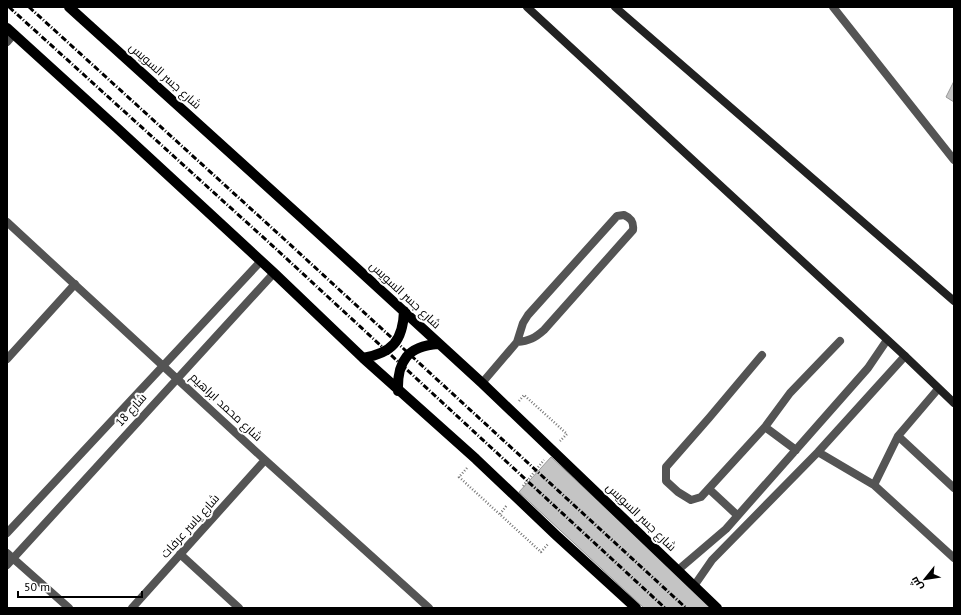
<svg xmlns="http://www.w3.org/2000/svg" width="961" height="615" viewBox="0 0 961 615" font-family="'PT Sans',Cairo,sans-serif">
<style>
.building{fill:#c4c4c4;stroke:#989898}
.lines{fill:none;stroke-linecap:round;stroke-linejoin:round}
.path{stroke:#767676;stroke-width:2.5;stroke-dasharray:1 2;stroke-linecap:butt}
.lane{stroke:#545454;stroke-width:8}
.street{stroke:#545454;stroke-width:8}
.secondary{stroke:#212121;stroke-width:8}
.primary{stroke:#000;stroke-width:10}
.rail{stroke:#000;stroke-width:3;stroke-dasharray:6 2 1 2;stroke-linecap:butt}
.labels{text-anchor:middle;stroke-width:4;stroke-linejoin:round;paint-order:stroke}
.street-label{font-size:12px;fill:#000;stroke:#fff}
</style>
<rect width="100%" height="100%" fill="#fff"/>
<path class="building" d="M 954,81 L 954,102 L 946,97 Z
M 551,457 L 713,608 L 644,608 L 519,492 Z"/>
<g class="lines">
<path class="path" d="M 519,401 L 524,395 L 567,434 L 560,441
M 467,468 L 459,477 L 541,552 L 548,544
M 523,486 L 544,460
M 500,514 L 507,505"/>
<path class="lane" d="M 624,215 C 631,218 634,222 633,230 L 544,330 C 535,338 529,341 517,342 L 523,323 L 528,315 L 617,216 Z
M 762,355 L 709,418 L 666,467 L 666,481 L 678,492 L 691,500 L 701,497 L 765,427 L 796,450
M 482,383 L 517,342
M 765,427 L 790,393 L 840,341
M 898,436 L 954,488
M 818,452 L 874,485 L 954,558
M 874,485 L 898,436 L 938,389
M 709,489 L 737,515
M 678,570 L 726,529 L 868,368 L 887,340
M 694,586 L 712,560 L 818,452 L 905,356"/>
<path class="street" d="M 833,7 L 954,160
M 7,42 L 14,34
M 7,222 L 265,460 L 429,608
M 7,359 L 75,284
M 7,533 L 261,261
M 7,553 L 69,608
M 180,554 L 239,608
M 7,565 L 274,273
M 132,608 L 265,460"/>
<path class="secondary" d="M 527,7 L 905,356 L 954,403
M 615,7 L 954,301"/>
<path class="primary" d="M 69,7 L 302,218 L 482,383 L 717,608
M 7,28 L 117,128 L 274,273 L 363,358 L 476,459 L 556,535 L 636,608
M 363,358 C 392,353 403,341 404,311
M 398,391 C 397,361 408,346 438,344"/>
<path class="rail" d="M 9,7 L 275,248 L 665,608
M 29,7 L 283,238 L 686,608"/>
</g>
<g class="labels">
<g class="street-label">
<text transform="translate(165 76) rotate(42)" y="4">شارع جسر السويس</text>
<text transform="translate(405 295) rotate(43)" y="4">شارع جسر السويس</text>
<text transform="translate(226 407) rotate(43)" y="4">شارع محمد ابراهيم</text>
<text transform="translate(131 410) rotate(-48)" y="4">شارع 18</text>
<text transform="translate(641 517) rotate(44)" y="4">شارع جسر السويس</text>
<text transform="translate(190 526) rotate(-48)" y="4">شارع ياسر عرفات</text>
</g>
</g>
<rect width="961" height="615" fill="none" stroke="#000000" stroke-width="16"/>
<g transform="translate(925 579) rotate(240)" stroke="#ffffff" stroke-width="3" paint-order="stroke">
<path d="M0-3L7 15L0 10L-7 15Z" fill="#000000"/>
<text y="-6" font-size="11" font-weight="bold" text-anchor="middle" fill="#000000">ش</text>
</g>
<path d="M18 591v6h124v-6" fill="none" stroke="#000000" stroke-width="2"/>
<text x="24" y="591" font-size="12" fill="#000000" stroke="#ffffff" stroke-width="3" paint-order="stroke">50 m</text>
</svg>
